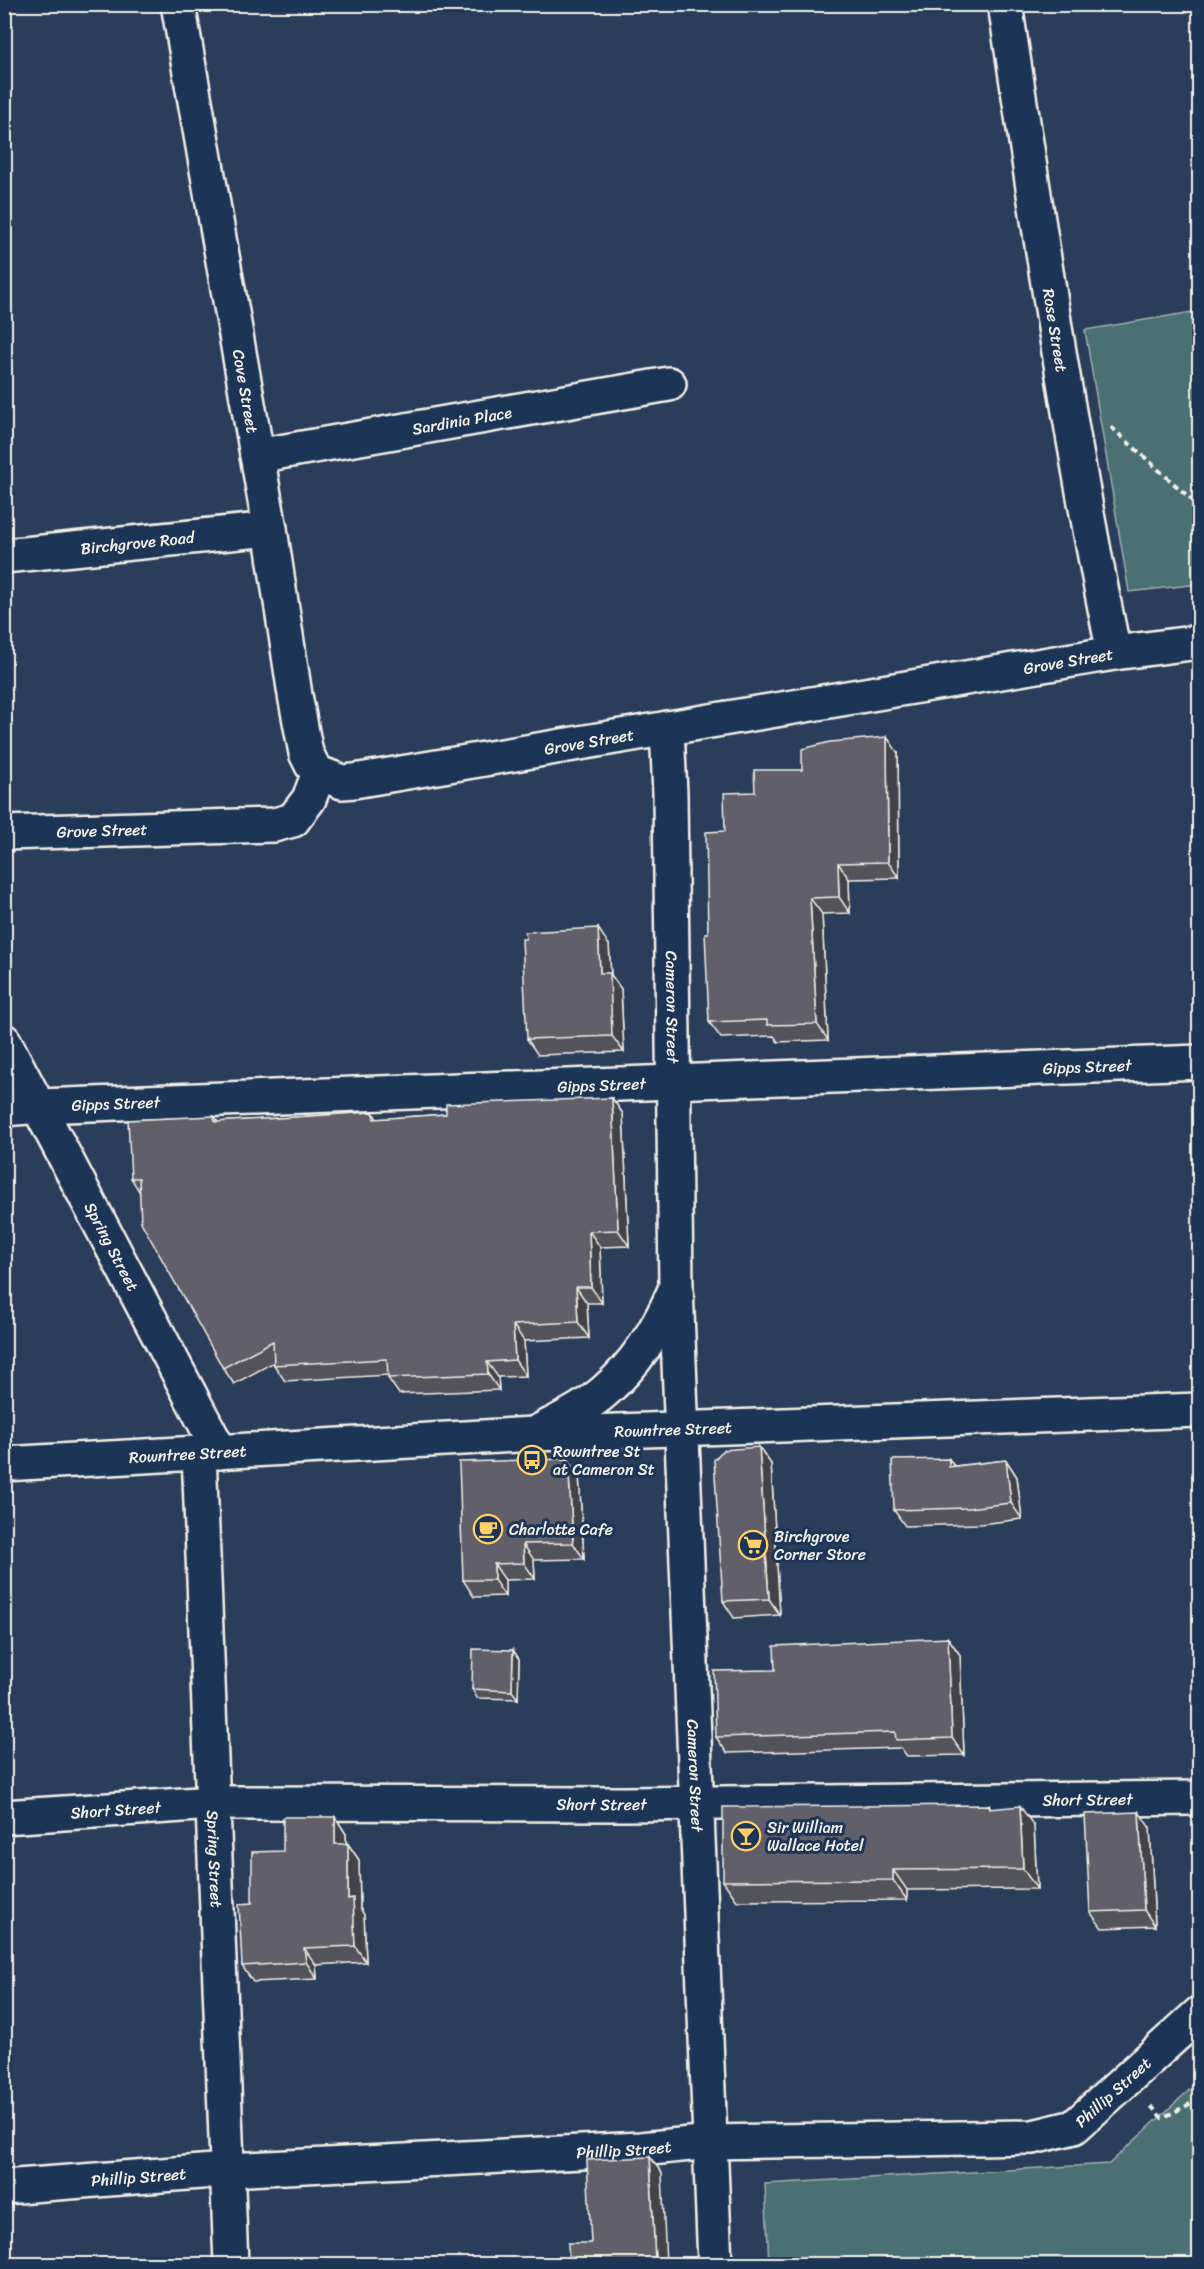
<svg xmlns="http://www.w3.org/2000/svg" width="1204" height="2269" viewBox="0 0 1204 2269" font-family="Sriracha,sans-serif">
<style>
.green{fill:#4b7073;stroke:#a0b0ae;stroke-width:1.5}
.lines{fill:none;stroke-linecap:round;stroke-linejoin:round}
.street-casing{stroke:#f4f1e8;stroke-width:38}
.secondary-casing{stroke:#f4f1e8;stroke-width:38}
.path{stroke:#f4f1e8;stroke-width:4;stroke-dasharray:6 4.5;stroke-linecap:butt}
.street{stroke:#1d3557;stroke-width:33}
.secondary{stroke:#1d3557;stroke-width:33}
.wall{fill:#53525b;stroke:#f4f1e8;stroke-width:1.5}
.shaded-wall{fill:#43424a;stroke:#f4f1e8;stroke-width:1.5}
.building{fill:#605f6a;stroke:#f4f1e8;stroke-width:1.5}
.labels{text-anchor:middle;stroke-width:6;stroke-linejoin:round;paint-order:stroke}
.street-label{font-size:16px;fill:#f4f1e8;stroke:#1d3557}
.poi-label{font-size:16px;fill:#f4f1e8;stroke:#1d3557;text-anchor:start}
</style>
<rect width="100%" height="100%" fill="#2a3d5b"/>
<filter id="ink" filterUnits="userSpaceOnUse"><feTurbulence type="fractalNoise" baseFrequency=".0167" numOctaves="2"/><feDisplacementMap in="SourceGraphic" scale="12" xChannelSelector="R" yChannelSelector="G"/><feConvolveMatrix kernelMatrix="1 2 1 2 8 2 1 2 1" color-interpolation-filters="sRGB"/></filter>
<g filter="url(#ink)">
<path class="green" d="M 1199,311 L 1199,584 L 1129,592 L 1085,330 Z
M 1199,2081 L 1199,2264 L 769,2264 L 765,2184 L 1109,2164 Z"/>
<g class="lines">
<g class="street-casing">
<g id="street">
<path id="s1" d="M 178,4 L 270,529 L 295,695 L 306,753 L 312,765 L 319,773 L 342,782 L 354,781 L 1114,653 L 1200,642"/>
<path id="s2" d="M 1005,4 C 1038,221 1070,439 1114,653"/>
<path id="s3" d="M 257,456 L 669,384"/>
<path id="s4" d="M 4,556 L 270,529"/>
<path id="s5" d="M 667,728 L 670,794 L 676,1287 L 715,2264"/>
<path id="s6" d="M 4,833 L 274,825 L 293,820 L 309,799 L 319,773"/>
<path id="s7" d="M 4,1041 L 220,1452"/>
<path id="s8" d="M 4,1109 L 39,1106 L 1200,1062"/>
<path d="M 534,1434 C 558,1421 585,1409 606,1390 C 637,1363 658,1329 674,1292"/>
<path id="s9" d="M 199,1453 L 231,2264"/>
<path id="s10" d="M 4,1817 L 213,1803 L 624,1804 L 1200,1798"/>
<path id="s11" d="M 4,2187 L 227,2170 L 641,2149 L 710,2142 L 1033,2137 L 1074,2127 L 1200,2013"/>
</g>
</g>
<g class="secondary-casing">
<g id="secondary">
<path id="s12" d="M 4,1464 L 534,1434 L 1200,1410"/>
</g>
</g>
<path class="path" d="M 1111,427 L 1200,507
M 1151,2106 L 1162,2118 L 1200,2099"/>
<use href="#street" class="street"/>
<use href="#secondary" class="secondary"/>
</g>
<path class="wall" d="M 898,753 L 899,878 L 849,879 L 850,913 L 822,914 L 828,1040 L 778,1042 L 774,1036 L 721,1038 L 709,1022 L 708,933 L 725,831 L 802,770 Z
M 609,945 L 611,975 L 621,989 L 624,1052 L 538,1055 L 527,1039 Z
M 612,1098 L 623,1114 L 629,1246 L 600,1247 L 602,1303 L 587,1303 L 589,1338 L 524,1341 L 526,1376 L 498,1377 L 499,1390 L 399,1394 L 388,1378 L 388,1375 L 285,1381 L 274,1365 L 274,1362 L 234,1384 L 223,1368 L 139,1191 L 131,1178 L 214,1116 L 218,1122 L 373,1112 L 377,1119 L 446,1114 Z
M 759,1447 L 771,1464 L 780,1615 L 734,1618 L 723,1601 Z
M 949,1459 L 954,1466 L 1006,1460 L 1017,1477 L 1022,1519 L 980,1524 L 905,1526 L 894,1510 Z
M 579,1475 L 584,1559 L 534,1560 L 535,1579 L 505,1580 L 505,1596 L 474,1597 L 463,1580 Z
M 948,1638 L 960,1655 L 964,1755 L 907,1756 L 901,1748 L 727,1753 L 716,1737 L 775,1670 Z
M 513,1650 L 519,1659 L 518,1699 L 477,1698 L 472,1689 Z
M 989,1805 L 991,1809 L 1034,1826 L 1037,1889 L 907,1890 L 907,1900 L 737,1901 L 723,1881 Z
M 335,1817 L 346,1834 L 346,1844 L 348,1844 L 359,1860 L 360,1908 L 364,1915 L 366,1962 L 316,1965 L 317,1979 L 253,1982 L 242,1966 L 252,1903 Z
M 1150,1828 L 1155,1926 L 1102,1928 L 1090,1912 Z"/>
<path class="shaded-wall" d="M 887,737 L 898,753 L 899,878 L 888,862 Z
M 838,863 L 849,879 L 850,913 L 839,897 Z
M 810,898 L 822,914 L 828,1040 L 817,1024 Z
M 598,928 L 609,945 L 611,975 L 621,989 L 624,1052 L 612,1036 L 600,973 Z
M 612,1098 L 623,1114 L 629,1246 L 618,1230 Z
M 589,1231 L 600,1247 L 602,1303 L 591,1287 Z
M 576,1287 L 587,1303 L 589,1338 L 578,1322 Z
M 513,1325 L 524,1341 L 526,1376 L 515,1360 Z
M 487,1362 L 498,1377 L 499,1390 L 488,1374 Z
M 759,1447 L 771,1464 L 780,1615 L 769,1599 Z
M 568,1459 L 579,1475 L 584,1559 L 573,1543 Z
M 949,1459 L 960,1475 L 949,1467 Z
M 1006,1460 L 1017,1477 L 1022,1519 L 1011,1503 Z
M 523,1544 L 534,1560 L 535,1579 L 524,1563 Z
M 494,1564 L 505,1580 L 505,1596 L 494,1580 Z
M 948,1638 L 960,1655 L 964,1755 L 952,1738 Z
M 513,1650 L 519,1659 L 518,1699 L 512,1691 Z
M 1020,1806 L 1034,1826 L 1037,1889 L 1023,1869 Z
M 1139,1812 L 1150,1828 L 1155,1926 L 1144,1910 Z
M 335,1817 L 346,1834 L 346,1860 L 335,1844 Z
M 348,1844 L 359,1860 L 360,1908 L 364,1915 L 366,1962 L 355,1946 L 348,1899 Z
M 893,1870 L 907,1890 L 907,1900 L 893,1880 Z
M 304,1948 L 316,1965 L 317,1979 L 306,1962 Z
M 650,2157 L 662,2173 L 666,2265 L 658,2265 L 655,2261 Z"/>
<path class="building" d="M 887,737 L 888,862 L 838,863 L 839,897 L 810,898 L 817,1024 L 767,1025 L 767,1020 L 709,1022 L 705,933 L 708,933 L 706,832 L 725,831 L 724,793 L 755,792 L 754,770 L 802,770 L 802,749 L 830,742 Z
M 598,928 L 600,973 L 610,973 L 612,1036 L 527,1039 L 522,939 L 526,939 L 525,932 Z
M 612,1098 L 618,1230 L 589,1231 L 591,1287 L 576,1287 L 578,1322 L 513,1325 L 515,1360 L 487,1362 L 488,1374 L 388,1378 L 387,1359 L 274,1365 L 273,1341 L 223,1368 L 141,1222 L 139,1178 L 131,1178 L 128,1120 L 214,1116 L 215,1122 L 373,1112 L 374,1119 L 446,1114 L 446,1104 Z
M 759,1447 L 769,1599 L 723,1601 L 714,1460 L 723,1450 Z
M 568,1459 L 573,1543 L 523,1544 L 524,1563 L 494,1564 L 494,1580 L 463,1580 L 459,1462 Z
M 949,1459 L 949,1467 L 1006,1460 L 1011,1503 L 968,1508 L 894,1510 L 892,1460 Z
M 948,1638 L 952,1738 L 896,1740 L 895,1732 L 716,1737 L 714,1671 L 775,1670 L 774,1646 Z
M 473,1649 L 513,1650 L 512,1691 L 472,1689 Z
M 989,1805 L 989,1809 L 1020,1806 L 1023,1869 L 893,1870 L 893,1880 L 723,1881 L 723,1807 Z
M 1139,1812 L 1144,1910 L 1090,1912 L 1085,1814 Z
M 283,1817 L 335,1817 L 335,1844 L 348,1844 L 348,1899 L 353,1898 L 355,1946 L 304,1948 L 306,1962 L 242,1966 L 239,1904 L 252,1903 L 252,1852 L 283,1851 Z
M 650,2157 L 655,2261 L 659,2261 L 659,2265 L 569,2265 L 568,2243 L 591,2243 L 587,2160 Z"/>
</g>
<defs>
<g id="bus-ring" transform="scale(1.5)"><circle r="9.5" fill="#1d3557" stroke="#ffd166" stroke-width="1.5"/><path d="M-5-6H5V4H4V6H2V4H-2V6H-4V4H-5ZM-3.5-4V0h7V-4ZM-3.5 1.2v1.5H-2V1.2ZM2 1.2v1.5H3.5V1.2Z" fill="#ffd166"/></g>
<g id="cafe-ring" transform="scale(1.5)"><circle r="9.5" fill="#1d3557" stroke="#ffd166" stroke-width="1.5"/><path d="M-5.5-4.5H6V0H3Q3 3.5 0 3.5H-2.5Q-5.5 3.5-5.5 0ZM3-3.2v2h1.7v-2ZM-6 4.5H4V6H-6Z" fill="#ffd166"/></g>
<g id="supermarket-ring" transform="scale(1.5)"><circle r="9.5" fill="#1d3557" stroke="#ffd166" stroke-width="1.5"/><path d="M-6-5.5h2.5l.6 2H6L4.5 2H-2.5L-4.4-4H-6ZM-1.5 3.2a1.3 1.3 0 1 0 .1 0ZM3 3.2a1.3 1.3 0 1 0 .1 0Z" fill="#ffd166"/></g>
<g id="bar-ring" transform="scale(1.5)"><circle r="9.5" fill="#1d3557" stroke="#ffd166" stroke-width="1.5"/><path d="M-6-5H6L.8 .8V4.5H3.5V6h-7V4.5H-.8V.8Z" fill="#ffd166"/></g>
</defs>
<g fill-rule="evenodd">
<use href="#bus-ring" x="532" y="1460"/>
<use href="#cafe-ring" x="488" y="1529"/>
<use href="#supermarket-ring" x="753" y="1545"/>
<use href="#bar-ring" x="746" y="1836"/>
</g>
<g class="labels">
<g class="street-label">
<text dy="6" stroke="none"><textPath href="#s2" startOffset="330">Rose Street</textPath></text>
<text dy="6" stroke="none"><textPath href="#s1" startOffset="393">Cove Street</textPath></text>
<text dy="6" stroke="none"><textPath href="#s3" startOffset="208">Sardinia Place</textPath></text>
<text dy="6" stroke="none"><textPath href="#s4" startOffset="134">Birchgrove Road</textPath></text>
<text dy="6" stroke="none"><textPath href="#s1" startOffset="1545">Grove Street</textPath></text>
<text dy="6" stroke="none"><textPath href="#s1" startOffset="1059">Grove Street</textPath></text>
<text dy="6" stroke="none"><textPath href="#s6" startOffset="98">Grove Street</textPath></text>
<text dy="6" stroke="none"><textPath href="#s5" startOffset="279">Cameron Street</textPath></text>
<text dy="6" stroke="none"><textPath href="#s8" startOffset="1084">Gipps Street</textPath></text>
<text dy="6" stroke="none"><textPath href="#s8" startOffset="598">Gipps Street</textPath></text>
<text dy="6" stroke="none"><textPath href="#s8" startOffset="112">Gipps Street</textPath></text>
<text dy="6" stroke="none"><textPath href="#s7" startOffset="232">Spring Street</textPath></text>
<text dy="6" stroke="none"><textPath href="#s12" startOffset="670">Rowntree Street</textPath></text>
<text dy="6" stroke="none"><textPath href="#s12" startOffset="184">Rowntree Street</textPath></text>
<text dy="6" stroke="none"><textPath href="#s5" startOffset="1048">Cameron Street</textPath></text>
<text dy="6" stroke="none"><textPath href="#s10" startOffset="1084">Short Street</textPath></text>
<text dy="6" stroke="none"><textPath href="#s10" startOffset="598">Short Street</textPath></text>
<text dy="6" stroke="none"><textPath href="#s10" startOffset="112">Short Street</textPath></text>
<text dy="6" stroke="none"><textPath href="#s9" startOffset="406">Spring Street</textPath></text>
<text dy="6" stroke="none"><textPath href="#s11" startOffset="1125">Phillip Street</textPath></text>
<text dy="6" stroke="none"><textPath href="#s11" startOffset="621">Phillip Street</textPath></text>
<text dy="6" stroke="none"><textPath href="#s11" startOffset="135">Phillip Street</textPath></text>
</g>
<g class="poi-label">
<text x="553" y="1457">Rowntree St<tspan x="553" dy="18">at Cameron St</tspan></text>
<text x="509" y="1535">Charlotte Cafe</text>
<text x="774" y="1542">Birchgrove<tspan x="774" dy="18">Corner Store</tspan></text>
<text x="767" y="1833">Sir William<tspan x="767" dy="18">Wallace Hotel</tspan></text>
</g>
</g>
<rect width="1204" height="2269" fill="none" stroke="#1d3557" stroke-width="24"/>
<rect x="12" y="12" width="1180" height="2245" fill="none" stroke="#f4f1e8" stroke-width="2" filter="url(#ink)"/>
</svg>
